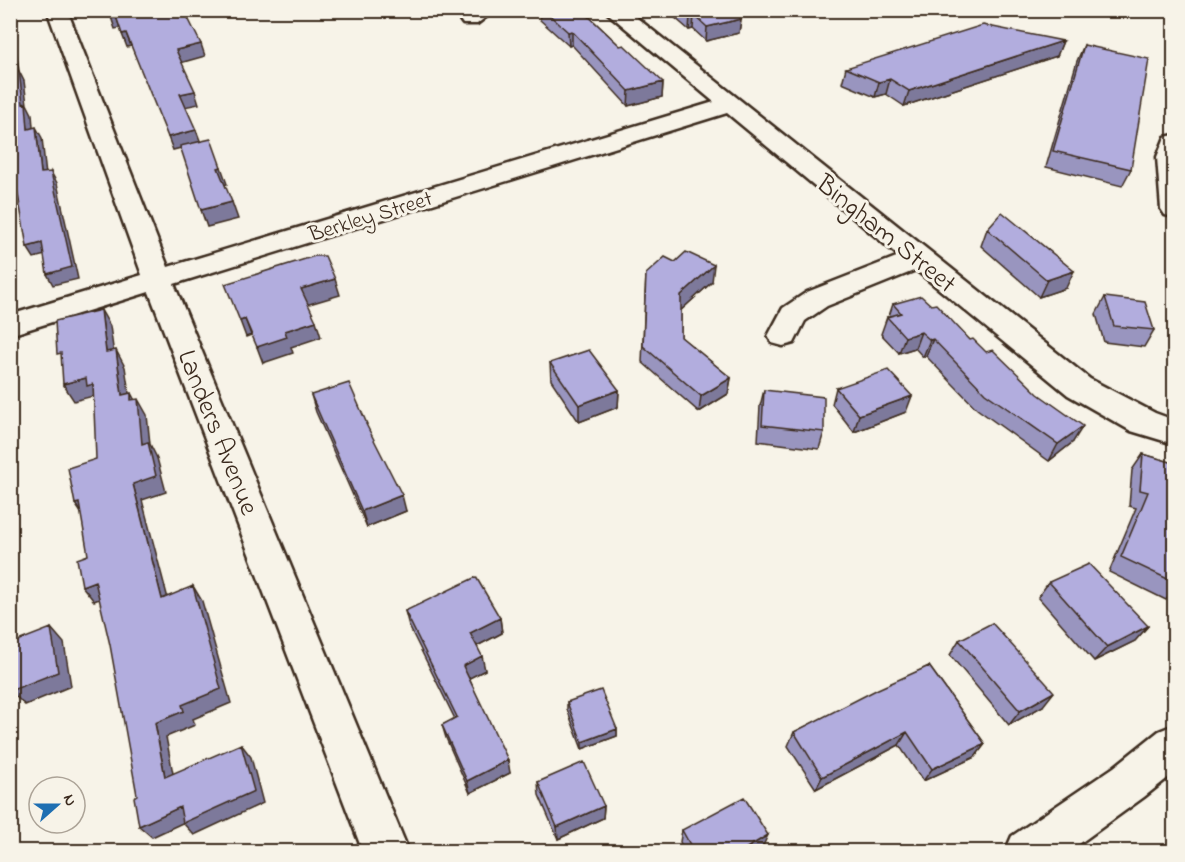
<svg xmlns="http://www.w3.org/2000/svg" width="1185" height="862" viewBox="0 0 1185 862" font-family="'Indie Flower',sans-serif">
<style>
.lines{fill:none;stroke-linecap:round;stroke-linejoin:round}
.minor-casing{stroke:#3b2a1e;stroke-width:5}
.minor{fill:#f7f3e8;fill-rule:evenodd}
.wall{fill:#9995bf;stroke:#3b2a1e;stroke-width:1.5}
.shaded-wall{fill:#7d799b;stroke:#3b2a1e;stroke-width:1.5}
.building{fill:#b2adde;stroke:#3b2a1e;stroke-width:1.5}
.labels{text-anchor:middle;stroke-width:6;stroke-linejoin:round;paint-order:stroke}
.far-street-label{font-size:22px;fill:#3b2a1e;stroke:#f7f3e8}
.street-label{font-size:27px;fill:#3b2a1e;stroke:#f7f3e8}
</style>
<rect width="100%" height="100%" fill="#f7f3e8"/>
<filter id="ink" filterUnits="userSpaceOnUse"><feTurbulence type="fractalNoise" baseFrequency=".0167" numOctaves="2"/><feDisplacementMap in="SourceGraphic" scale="12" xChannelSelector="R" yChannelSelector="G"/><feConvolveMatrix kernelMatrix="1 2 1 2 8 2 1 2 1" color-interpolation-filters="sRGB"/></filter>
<g filter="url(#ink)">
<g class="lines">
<g class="minor-casing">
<path id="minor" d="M 47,10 L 67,10 L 168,267 L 714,102 L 604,10 L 627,10 L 1090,379 L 1155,413 L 1174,420 L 1174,444 L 1131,431 L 1068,395 L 916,270 L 827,306 L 805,321 L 794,343 L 783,346 L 772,343 L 768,336 L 783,308 L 807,292 L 899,256 L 727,113 L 174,284 L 409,852 L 363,852 L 149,292 L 10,335 L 10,315 L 142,275 Z
M 471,10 L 495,10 L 477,24 L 463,24 L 460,20 Z
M 1174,135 L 1174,217 L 1165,215 L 1161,209 L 1157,157 L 1165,137 Z
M 1174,725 L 1174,773 L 1144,797 L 1068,852 L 1005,852 L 1012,836 L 1114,767 L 1159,731 Z"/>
</g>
<use href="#minor" class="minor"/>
</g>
<path class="wall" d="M 539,10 L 582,10 L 620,46 L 663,82 L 662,97 L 628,106 L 572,45 L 569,46 L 540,20 Z
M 666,10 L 731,10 L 741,19 L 739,33 L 706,41 L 693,29 L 689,30 Z
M 1063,41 L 1057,56 L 904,106 L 886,94 L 875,97 L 842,83 L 846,68 Z
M 1084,45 L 1131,169 L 1122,186 L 1046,167 L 1077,61 Z
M 987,229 L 1066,288 L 1039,297 L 981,246 Z
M 646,274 L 712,282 L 681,310 L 681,337 L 731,378 L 728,394 L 699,412 L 642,362 Z
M 1105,297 L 1154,330 L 1144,347 L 1104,342 L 1096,314 Z
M 893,304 L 931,305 L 970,340 L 1073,442 L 1049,461 L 977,409 L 926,356 L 923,357 L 915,348 L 899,353 L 881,334 L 887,317 L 889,316 Z
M 550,363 L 619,390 L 618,407 L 579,422 L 551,380 Z
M 836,388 L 906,412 L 854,432 L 832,404 Z
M 764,390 L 824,432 L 819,449 L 758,441 L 760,406 Z
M 311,395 L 370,433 L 406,511 L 367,527 L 316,412 Z
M 1143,454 L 1174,463 L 1174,590 L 1166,600 L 1109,572 L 1136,508 L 1129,506 L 1132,470 Z
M 1049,582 L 1148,626 L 1135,641 L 1094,661 L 1038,597 Z
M 405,611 L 500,618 L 502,633 L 477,646 L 485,670 L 469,678 L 510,773 L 470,793 L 446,738 L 442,725 L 455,719 L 409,626 Z
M 959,640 L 1043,706 L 1009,725 L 950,655 Z
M 929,666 L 985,744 L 975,757 L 923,781 L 899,745 L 816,789 L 788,746 L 794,732 Z
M 567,702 L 617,729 L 617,736 L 582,749 L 567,709 Z
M 538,782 L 604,806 L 603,818 L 558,839 L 539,795 Z
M 682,830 L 763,846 L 754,852 L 685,852 L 680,842 Z"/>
<path class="shaded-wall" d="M 10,11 L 19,71 L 24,81 L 27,104 L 32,114 L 34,140 L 28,129 L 15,71 L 10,36 Z
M 694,15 L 693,29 L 689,30 L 690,16 Z
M 116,16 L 120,28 L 115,29 L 111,17 Z
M 741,19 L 739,33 L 706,41 L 707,27 Z
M 572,31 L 572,45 L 569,46 L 568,32 Z
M 126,33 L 131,46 L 127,47 L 122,34 Z
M 1063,41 L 1057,56 L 904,106 L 909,91 Z
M 201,44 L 205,56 L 180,63 L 176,50 Z
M 890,79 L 886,94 L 875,97 L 879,82 Z
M 663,82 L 662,97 L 628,106 L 629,91 Z
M 195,91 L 199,104 L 184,107 L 180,94 Z
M 36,127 L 42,138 L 47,185 L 41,173 Z
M 196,130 L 201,143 L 173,150 L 168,137 Z
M 221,167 L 227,184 L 224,185 L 218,168 Z
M 51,172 L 57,183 L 78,279 L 53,285 L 47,274 Z
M 17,189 L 23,200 L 12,203 L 10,200 L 10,191 Z
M 232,202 L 238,219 L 207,227 L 201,210 Z
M 42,243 L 49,254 L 34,258 L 27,247 Z
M 714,265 L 712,282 L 679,312 L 681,295 Z
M 1074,271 L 1066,288 L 1039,297 L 1047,280 Z
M 335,279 L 340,295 L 306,305 L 301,289 Z
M 101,310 L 110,326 L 116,369 L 106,352 Z
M 245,319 L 251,335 L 246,337 L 240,321 Z
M 316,321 L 321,337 L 291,347 L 293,353 L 263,363 L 257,347 L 285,331 Z
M 921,332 L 915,348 L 899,353 L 905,337 Z
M 933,339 L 926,356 L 923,357 L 930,340 Z
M 116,350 L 125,367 L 132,412 L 122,395 Z
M 86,378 L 93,384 L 97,403 L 93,396 L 74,401 L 63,384 Z
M 731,378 L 728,394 L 699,412 L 701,396 Z
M 619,390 L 618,407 L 579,422 L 579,405 Z
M 131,393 L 139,408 L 138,399 L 147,415 L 150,444 L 157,458 L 166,492 L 142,500 L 172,614 L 162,599 L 133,484 L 142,444 L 131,400 Z
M 912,396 L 906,412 L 854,432 L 859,415 Z
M 1083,426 L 1073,442 L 1049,461 L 1058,444 Z
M 402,495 L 406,511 L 367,527 L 362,511 Z
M 79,503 L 86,520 L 75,504 Z
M 95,581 L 107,596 L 94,601 L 82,586 Z
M 193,586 L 202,601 L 231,703 L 193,719 L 195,725 L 166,737 L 176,789 L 165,777 L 155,723 L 182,705 Z
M 500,618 L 502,633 L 473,648 L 470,633 Z
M 1148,626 L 1135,641 L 1094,661 L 1107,647 Z
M 51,628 L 64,643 L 71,686 L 25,705 L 10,691 Z
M 482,656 L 485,670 L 466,680 L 463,666 Z
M 1054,692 L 1043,706 L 1009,725 L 1020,711 Z
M 617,729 L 617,736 L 582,749 L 582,742 Z
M 907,732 L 899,745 L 816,789 L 822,777 Z
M 241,744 L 251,757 L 263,803 L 194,835 L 183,823 Z
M 985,744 L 975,757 L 923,781 L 932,769 Z
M 508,760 L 510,773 L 470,793 L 467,781 Z
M 604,806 L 603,818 L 558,839 L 557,827 Z
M 180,807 L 191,819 L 152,837 L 139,826 Z
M 768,835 L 763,846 L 754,852 L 740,852 Z"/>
<path class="building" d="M 108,10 L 184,10 L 201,44 L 176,50 L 195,91 L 180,94 L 196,130 L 168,137 L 126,33 L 122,34 L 116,16 L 111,17 Z
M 544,10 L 582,10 L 620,46 L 624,45 L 663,82 L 629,91 L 572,31 L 568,32 Z
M 684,10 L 731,10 L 741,19 L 707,27 L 694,15 L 690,16 Z
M 983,25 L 1063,41 L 909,91 L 890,79 L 879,82 L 846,68 Z
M 10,36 L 15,71 L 19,71 L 23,104 L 26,103 L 28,129 L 36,127 L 41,173 L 51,172 L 72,267 L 47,274 L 42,243 L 27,247 L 17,189 L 10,191 Z
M 1084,45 L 1149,59 L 1131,169 L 1053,151 Z
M 211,139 L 221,167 L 218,168 L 232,202 L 201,210 L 180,146 Z
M 1002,212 L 1074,271 L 1047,280 L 987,229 Z
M 686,252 L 714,265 L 681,295 L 681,337 L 731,378 L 701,396 L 643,346 L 646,274 L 665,257 L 675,262 Z
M 315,256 L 325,256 L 335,279 L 301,289 L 316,321 L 285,331 L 287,337 L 257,347 L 245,319 L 240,321 L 225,284 Z
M 921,296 L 931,305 L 936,304 L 970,340 L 973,339 L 986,352 L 993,350 L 1038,394 L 1083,426 L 1058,444 L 985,393 L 933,339 L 930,340 L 921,332 L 905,337 L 887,317 L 901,313 L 893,304 Z
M 1105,297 L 1145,302 L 1154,330 L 1114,326 Z
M 101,310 L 106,352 L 116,350 L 122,395 L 131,393 L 131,400 L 138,399 L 142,444 L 148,442 L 156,476 L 133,484 L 162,599 L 193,586 L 221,689 L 182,705 L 184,711 L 155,723 L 165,777 L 241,744 L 254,791 L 183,823 L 180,807 L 139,826 L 134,797 L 137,795 L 110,645 L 95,581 L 82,586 L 77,559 L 88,555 L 79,503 L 75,504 L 68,468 L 96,459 L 93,384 L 87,386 L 86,378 L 63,384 L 61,353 L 57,354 L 55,321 Z
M 589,350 L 619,390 L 579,405 L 550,363 Z
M 888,370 L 912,396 L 859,415 L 836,388 Z
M 349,383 L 367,424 L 366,424 L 402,495 L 362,511 L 311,395 Z
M 764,390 L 824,397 L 824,432 L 762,425 Z
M 1143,454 L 1174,463 L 1174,582 L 1121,557 L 1148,492 L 1140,490 Z
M 1089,564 L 1148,626 L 1107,647 L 1049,582 Z
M 476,577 L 500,618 L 470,633 L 482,656 L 463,666 L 508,760 L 467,781 L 442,725 L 457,717 L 405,611 Z
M 992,623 L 1054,692 L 1020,711 L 959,640 Z
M 51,628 L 58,672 L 10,691 L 10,644 Z
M 929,666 L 985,744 L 932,769 L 907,732 L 822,777 L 794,732 L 878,689 Z
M 601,690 L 617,729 L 582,742 L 567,702 Z
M 584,762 L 604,806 L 557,827 L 538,782 Z
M 744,797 L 768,835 L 740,852 L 694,852 L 682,830 Z"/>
</g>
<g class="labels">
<g class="far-street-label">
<text transform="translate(370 215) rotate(-17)" y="8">Berkley Street</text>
</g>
<g class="street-label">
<text transform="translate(887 233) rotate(39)" y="9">Bingham Street</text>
<text transform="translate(219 432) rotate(68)" y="9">Landers Avenue</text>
</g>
</g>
<rect width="1185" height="862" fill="none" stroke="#f7f3e8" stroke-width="36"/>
<rect x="18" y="18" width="1149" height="826" fill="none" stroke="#3b2a1e" stroke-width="2" filter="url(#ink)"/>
<g transform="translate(57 805) rotate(69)"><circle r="28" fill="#f7f3e8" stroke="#aca397" stroke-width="1.5"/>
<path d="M0-4.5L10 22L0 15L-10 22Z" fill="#1f6fb2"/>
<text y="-9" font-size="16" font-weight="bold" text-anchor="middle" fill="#3b2a1e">N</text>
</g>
</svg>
